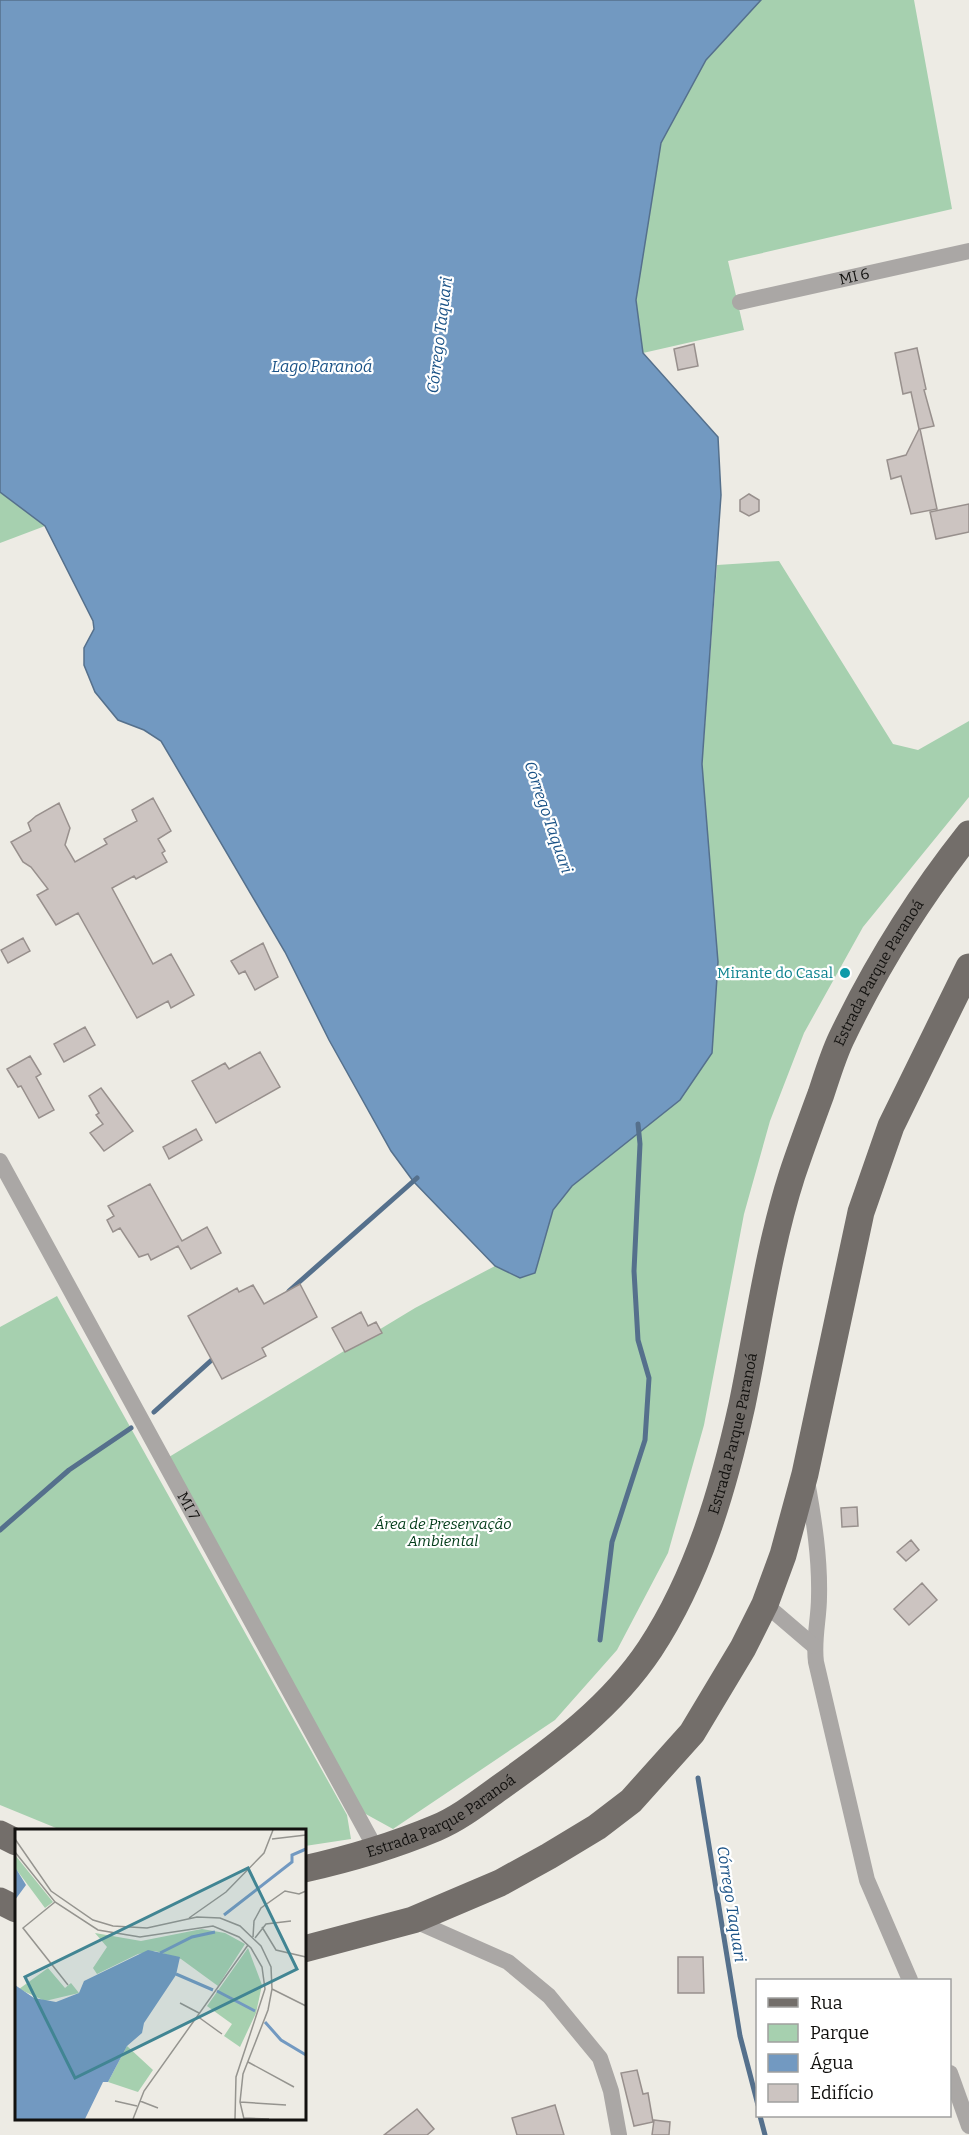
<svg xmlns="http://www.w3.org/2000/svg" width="969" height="2135" viewBox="0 0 969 2135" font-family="Bitter,serif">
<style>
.green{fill:#a6d0af}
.water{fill:#7299c1;stroke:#55708c;stroke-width:1.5}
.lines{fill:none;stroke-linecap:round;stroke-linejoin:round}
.stream{stroke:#55708c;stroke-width:5}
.building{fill:#ccc4c1;stroke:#98908d;stroke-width:1.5}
.minor{stroke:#aaa7a5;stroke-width:16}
.primary{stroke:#736e6a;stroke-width:27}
.culture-dot{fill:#0f9aa8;stroke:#fff;stroke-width:2}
.labels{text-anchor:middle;stroke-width:4.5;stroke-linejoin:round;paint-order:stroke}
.street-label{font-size:15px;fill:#12110f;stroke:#fff}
.culture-label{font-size:15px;fill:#0d838f;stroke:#fff;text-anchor:end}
.park-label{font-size:15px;font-style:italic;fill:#003b18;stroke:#fff}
.water-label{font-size:16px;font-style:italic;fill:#1a5286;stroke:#fff}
.inset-river{fill:none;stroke:#7299c1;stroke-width:3}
.inset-road{fill:none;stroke:#95948f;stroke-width:1.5}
.view{fill:#418593;fill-opacity:0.15;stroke:#418593;stroke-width:3}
.inset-edge{fill:none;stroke:#12110f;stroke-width:3}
</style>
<rect width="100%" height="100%" fill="#edebe4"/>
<path class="green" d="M 761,0 L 914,0 L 952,209 L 728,261 L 744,330 L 643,353 L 636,300 L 661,143 L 706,60 Z
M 0,492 L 45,526 L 0,543 Z
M 779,561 L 893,744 L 918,750 L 969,721 L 969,797 L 863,927 L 804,1033 L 770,1121 L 744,1214 L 704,1425 L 668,1553 L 617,1650 L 555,1720 L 393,1829 L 353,1807 L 169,1457 L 415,1308 L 495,1266 L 520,1278 L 535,1273 L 553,1210 L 572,1186 L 680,1100 L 718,962 L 702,764 L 717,565 Z
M 57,1296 L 347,1815 L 351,1839 L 305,1846 L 304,1830 L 61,1830 L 0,1805 L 0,1327 Z"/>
<path class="water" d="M 0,0 L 761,0 L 706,60 L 661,143 L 636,300 L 643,353 L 718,437 L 721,495 L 702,764 L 718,962 L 712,1053 L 680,1100 L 572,1186 L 553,1210 L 535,1273 L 520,1278 L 495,1266 L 413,1181 L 391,1151 L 329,1040 L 285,952 L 161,741 L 144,730 L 118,720 L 95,692 L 84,665 L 84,648 L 94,629 L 93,621 L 45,526 L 0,492 Z"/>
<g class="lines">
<path class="stream" d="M 289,1291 L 417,1178
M 154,1412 L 215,1357
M 0,1530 L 69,1470 L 131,1428
M 600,1640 L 612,1542 L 645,1440 L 649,1378 L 638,1340 L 634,1271 L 640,1144 L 638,1124
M 698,1778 L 740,2036 L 758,2105
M 760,2116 L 765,2135"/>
</g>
<path class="building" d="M 694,344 L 698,366 L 678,370 L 674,349 Z
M 917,348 L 926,389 L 924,390 L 934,426 L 920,429 L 937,509 L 911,514 L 901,476 L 891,479 L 887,460 L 906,455 L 919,429 L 911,392 L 903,394 L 895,353 Z
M 749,494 L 759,500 L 759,511 L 749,516 L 740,511 L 740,500 Z
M 969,504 L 969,532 L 936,539 L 930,512 Z
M 153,798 L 171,831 L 158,839 L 165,851 L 162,853 L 167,862 L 136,879 L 134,876 L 112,888 L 153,964 L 171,954 L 194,995 L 171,1008 L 168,1001 L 137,1018 L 78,913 L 56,925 L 37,895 L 48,889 L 31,867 L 23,862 L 11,842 L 31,831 L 28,823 L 36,816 L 59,803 L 70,828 L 65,845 L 75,862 L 107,844 L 104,839 L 137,821 L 132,810 Z
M 23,938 L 30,951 L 8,963 L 1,950 Z
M 263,943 L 278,977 L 255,990 L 245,971 L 239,974 L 231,961 Z
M 85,1027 L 95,1045 L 64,1062 L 54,1044 Z
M 260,1052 L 280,1087 L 216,1123 L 192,1081 L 225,1063 L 229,1069 Z
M 30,1056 L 41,1074 L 36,1077 L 54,1110 L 39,1118 L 21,1086 L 18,1087 L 7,1069 Z
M 101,1088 L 133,1131 L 104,1151 L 90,1133 L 103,1124 L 96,1115 L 99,1113 L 89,1096 Z
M 196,1129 L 202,1140 L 169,1159 L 163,1147 Z
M 150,1184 L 182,1241 L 207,1227 L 221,1253 L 191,1269 L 178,1246 L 151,1260 L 148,1254 L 139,1257 L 120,1228 L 113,1232 L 107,1220 L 114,1216 L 108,1206 Z
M 300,1284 L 317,1317 L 262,1348 L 266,1356 L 222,1379 L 188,1316 L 237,1288 L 239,1292 L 253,1285 L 264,1304 Z
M 361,1312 L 368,1326 L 376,1322 L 382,1333 L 345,1352 L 332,1328 Z
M 857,1507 L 858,1526 L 842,1527 L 841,1508 Z
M 911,1540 L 919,1550 L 906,1561 L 897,1552 Z
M 922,1583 L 937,1600 L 909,1625 L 894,1609 Z
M 678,1957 L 703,1957 L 704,1993 L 678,1993 Z
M 637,2070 L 643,2094 L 648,2093 L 653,2122 L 634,2126 L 621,2073 Z
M 555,2105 L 564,2135 L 517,2135 L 512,2118 Z
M 417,2109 L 434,2129 L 427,2135 L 384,2135 Z
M 654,2120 L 670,2122 L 669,2135 L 652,2135 Z"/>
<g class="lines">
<g class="minor">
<path id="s1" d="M 740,302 L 969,251"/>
<path id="s2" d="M 0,1161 L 377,1851"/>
<path d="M 807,1481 C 814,1520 820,1558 819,1597 C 819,1619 813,1640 816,1662 L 867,1880 L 910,1980"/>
<path d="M 765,1604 L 814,1646"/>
<path d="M 413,1920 L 508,1962 L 549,1996 L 600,2058 L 611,2091 L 619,2135"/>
<path d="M 950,2073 L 969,2126"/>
</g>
<g class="primary">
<path d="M 0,1834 L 16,1842"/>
<path id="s3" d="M 304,1869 C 349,1859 393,1846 436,1828 C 460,1818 481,1801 502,1786 C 557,1747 612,1706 650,1649 C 698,1576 723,1490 742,1405 C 758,1328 768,1250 792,1175 C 801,1148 811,1121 821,1094 C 827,1076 833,1056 841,1039 C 876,966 919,897 969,834"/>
<path d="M 0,1901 L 16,1909"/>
<path d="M 304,1949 L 413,1920 L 500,1883 L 549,1856 L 597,1827 L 631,1801 L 692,1733 L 743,1648 L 765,1604 L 783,1555 L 805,1474 L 861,1212 L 891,1126 L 969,967"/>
</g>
</g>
<circle class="culture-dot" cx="845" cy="973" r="6"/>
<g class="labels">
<g class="street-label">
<text dy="5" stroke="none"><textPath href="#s1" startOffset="117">MI 6</textPath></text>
<text dy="5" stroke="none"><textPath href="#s3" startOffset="1138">Estrada Parque Paranoá</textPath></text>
<text dy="5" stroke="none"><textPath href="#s3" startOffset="652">Estrada Parque Paranoá</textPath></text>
<text dy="5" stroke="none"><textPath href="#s2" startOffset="393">MI 7</textPath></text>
<text dy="5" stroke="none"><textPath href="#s3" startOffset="148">Estrada Parque Paranoá</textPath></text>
</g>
<g class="culture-label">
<text x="833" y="978">Mirante do Casal</text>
</g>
<g class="park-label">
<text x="443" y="1529">Área de Preservação<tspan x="443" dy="17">Ambiental</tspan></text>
</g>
<g class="water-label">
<text transform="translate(439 335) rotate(-83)" y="6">Córrego Taquari</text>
<text x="322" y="372">Lago Paranoá</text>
<text transform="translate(549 817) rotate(71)" y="6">Córrego Taquari</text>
<text transform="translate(732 1904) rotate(81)" y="6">Córrego Taquari</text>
</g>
</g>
<g transform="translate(15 1829)">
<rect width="291" height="291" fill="#edebe4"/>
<path d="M 0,26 L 38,73 L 30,79 L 1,40 ZM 187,100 L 210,104 L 230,115 L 203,157 L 166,130 L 140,122 L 123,125 L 82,145 L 78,139 L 92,118 L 80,104 L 126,112 ZM 233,119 L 247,156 L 241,184 L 225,218 L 209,207 L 217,195 L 192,177 ZM 33,139 L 50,159 L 56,154 L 64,164 L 30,172 L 4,160 ZM 112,217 L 138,241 L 123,263 L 93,253 Z" fill="#a6d0af"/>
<path d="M 0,38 L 11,56 L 0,71 ZM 133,121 L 165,128 L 161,146 L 129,194 L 127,204 L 112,217 L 93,253 L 88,253 L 70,290 L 0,290 L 0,156 L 19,169 L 41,173 L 64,164 L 69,152 Z" fill="#7299c1"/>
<path class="inset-river" d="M 209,86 L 277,33 L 277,26 L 291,20M 145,124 L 177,108 L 200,103M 161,145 L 198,161M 202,162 L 240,182M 250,193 L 266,211 L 291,226"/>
<path class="inset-road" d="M 0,10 L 36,62 L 78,91 L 98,97 L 132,99 L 182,88 L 205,89 L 225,97 L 246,117 L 256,138 L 257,160 L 253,181 L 228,245 L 225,273 L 229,290M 257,10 L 291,6M 0,23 L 40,73 L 83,101 L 125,108 L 198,97 L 224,108 L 236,119 L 247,138 L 250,160 L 221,248 L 220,290M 40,73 L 8,99 L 53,156M 174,89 L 211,63 L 249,24 L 258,1M 247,98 L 261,121 L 291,128M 238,108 L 239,92 L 246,79 L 270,62 L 284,65 L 291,62M 240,109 L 251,95 L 276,92M 257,160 L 291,177M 165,174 L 184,184M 182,187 L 207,205M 233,233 L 279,258M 100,272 L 122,277M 125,272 L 143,279M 225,273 L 271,276M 229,289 L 254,290M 118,290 L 129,262 L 233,116"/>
<path class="view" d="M 233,39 L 282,140 L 60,249 L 10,148 Z"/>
<rect width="291" height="291" class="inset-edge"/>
</g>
<rect x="756" y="1979" width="195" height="138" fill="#ffffff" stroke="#a0a09f" stroke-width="1.5"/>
<rect x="768" y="1998" width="30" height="9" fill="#736e6a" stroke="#a0a09f" stroke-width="1.5"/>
<text x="810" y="2009" font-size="18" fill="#12110f">Rua</text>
<rect x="768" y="2024" width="30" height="18" fill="#a6d0af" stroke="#a0a09f" stroke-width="1.5"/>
<text x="810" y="2039" font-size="18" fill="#12110f">Parque</text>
<rect x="768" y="2054" width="30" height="18" fill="#7299c1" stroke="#a0a09f" stroke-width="1.5"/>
<text x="810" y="2069" font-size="18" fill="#12110f">Água</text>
<rect x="768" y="2084" width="30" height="18" fill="#ccc4c1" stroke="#a0a09f" stroke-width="1.5"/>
<text x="810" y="2099" font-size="18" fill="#12110f">Edifício</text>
</svg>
